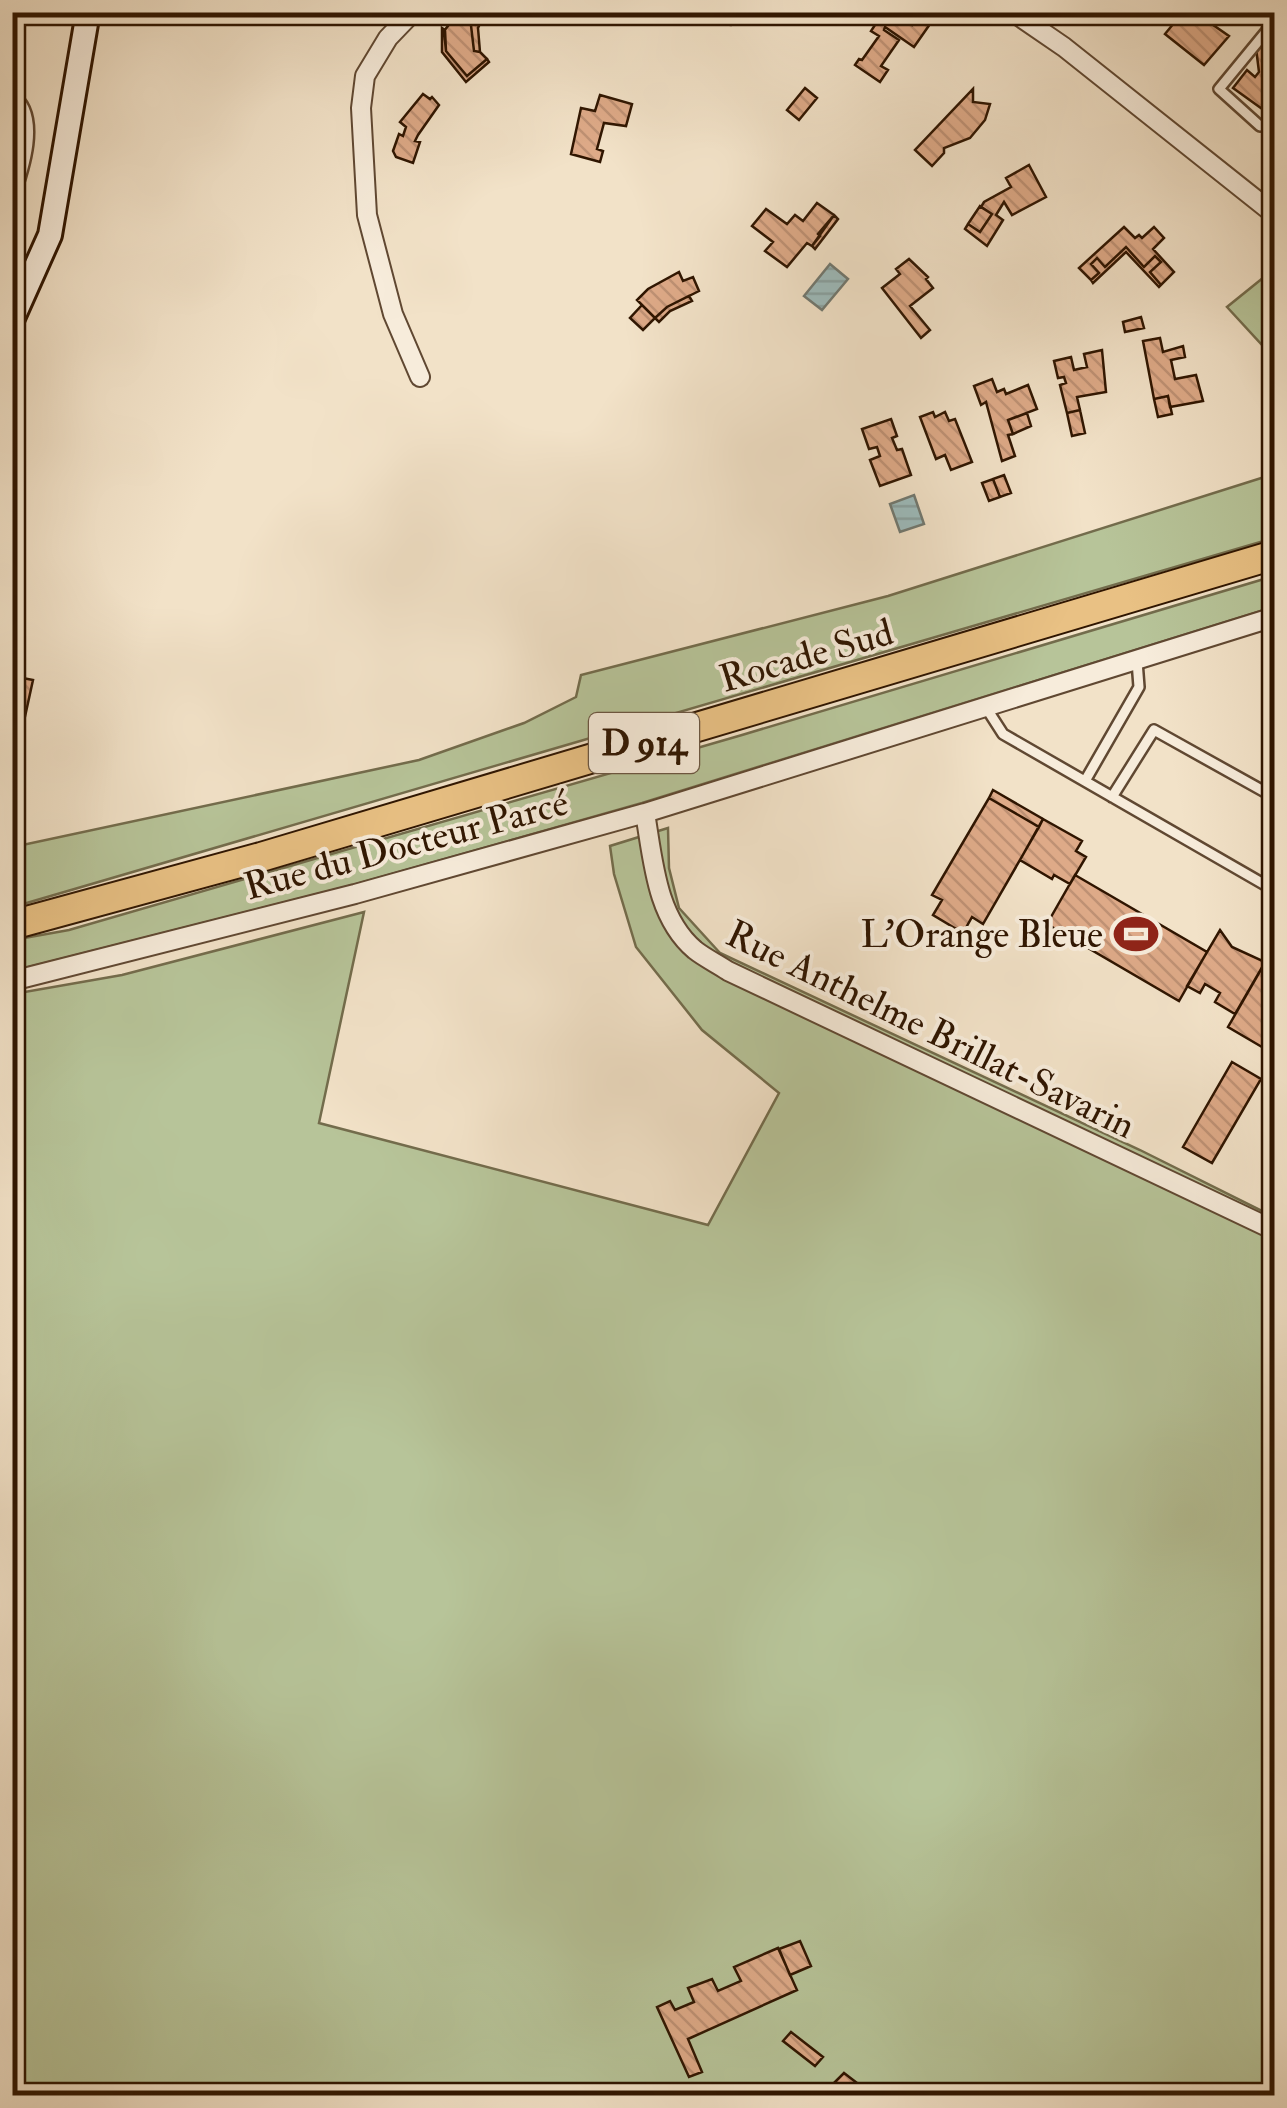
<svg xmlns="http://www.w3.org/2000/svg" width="1287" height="2108" viewBox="0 0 1287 2108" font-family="'IM FELL Double Pica',serif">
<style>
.grass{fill:#b7c499;stroke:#736c4c;stroke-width:2.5}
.water{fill:url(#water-rules);stroke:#717971;stroke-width:2.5}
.building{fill:url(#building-back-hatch);stroke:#2f1500;stroke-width:2.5}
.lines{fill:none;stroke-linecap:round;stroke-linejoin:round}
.lane-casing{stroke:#604832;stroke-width:14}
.street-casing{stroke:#604832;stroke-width:22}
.secondary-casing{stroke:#2f1500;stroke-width:28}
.primary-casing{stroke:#2f1500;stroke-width:32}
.lane{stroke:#f7ecdb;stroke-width:9}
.street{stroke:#f7ecdb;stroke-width:18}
.secondary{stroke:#f7ecdb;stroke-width:22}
.primary{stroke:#e9c184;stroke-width:28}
.labels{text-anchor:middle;stroke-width:8;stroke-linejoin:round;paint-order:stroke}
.shield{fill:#f7ecdb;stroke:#6b5642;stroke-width:2.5}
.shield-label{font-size:35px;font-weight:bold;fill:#2f1500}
.street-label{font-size:38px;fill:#2f1500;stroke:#f7ecdb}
.poi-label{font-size:38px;fill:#2f1500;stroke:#f7ecdb;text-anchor:end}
</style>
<defs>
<pattern id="water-rules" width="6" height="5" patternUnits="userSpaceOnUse" patternTransform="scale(2.5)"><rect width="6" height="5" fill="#9dbcbd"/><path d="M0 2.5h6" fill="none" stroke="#88a1a1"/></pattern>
<pattern id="building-back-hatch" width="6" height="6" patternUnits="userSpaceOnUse" patternTransform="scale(2.5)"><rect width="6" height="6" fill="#deaa88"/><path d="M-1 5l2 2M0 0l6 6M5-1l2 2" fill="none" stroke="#bf9174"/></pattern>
</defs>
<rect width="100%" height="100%" fill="#f2e2c8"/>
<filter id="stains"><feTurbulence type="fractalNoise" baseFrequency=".002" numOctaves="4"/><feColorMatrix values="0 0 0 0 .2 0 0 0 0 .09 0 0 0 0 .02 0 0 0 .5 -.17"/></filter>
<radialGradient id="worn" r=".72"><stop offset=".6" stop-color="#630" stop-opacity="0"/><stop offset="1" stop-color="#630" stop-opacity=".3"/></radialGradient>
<path class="grass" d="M 1274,269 L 1274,358 L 1227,307 Z
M 1274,474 L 1274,538 L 13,907 L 13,847 L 419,760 L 524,723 L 576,697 L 581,675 L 888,596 Z
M 1274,576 L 1274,607 L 642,803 L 353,885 L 13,971 L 13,940 L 69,930 L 742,735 Z
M 668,828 L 669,868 L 679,908 L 720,953 L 1140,1150 L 1274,1217 L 1274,2095 L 13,2096 L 13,994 L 122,975 L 364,912 L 319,1123 L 708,1225 L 779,1093 L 702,1030 L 636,947 L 614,874 L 610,846 Z"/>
<path class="water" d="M 830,264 L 848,279 L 822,310 L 804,296 Z
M 914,495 L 924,524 L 900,532 L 890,504 Z"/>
<path class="building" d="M 459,12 L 473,12 L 470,17 L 474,51 L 480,52 L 487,59 L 467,76 L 446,51 L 444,31 Z
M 473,12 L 484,15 L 478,28 L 480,52 L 474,51 L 470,17 Z
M 712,12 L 733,12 L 735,20 L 731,25 L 722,24 L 721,16 Z
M 857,12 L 895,12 L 912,25 L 918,16 L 930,24 L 914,47 L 885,27 L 884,30 L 899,40 L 881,66 L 888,70 L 880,82 L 855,65 L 859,59 L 862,60 L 879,36 L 871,31 L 875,25 Z
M 1183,12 L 1201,12 L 1206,20 L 1229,36 L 1204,65 L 1165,34 Z
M 442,28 L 445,30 L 446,51 L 467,76 L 487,59 L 489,62 L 466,82 L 442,52 Z
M 12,33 L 23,35 L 18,58 L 12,57 Z
M 1274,46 L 1274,70 L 1270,71 L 1274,79 L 1271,94 L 1274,99 L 1265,111 L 1233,88 L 1247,70 L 1255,77 L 1259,72 L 1256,48 Z
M 805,88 L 817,98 L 799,120 L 787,110 Z
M 973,89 L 973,102 L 990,104 L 985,120 L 970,138 L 944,148 L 944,153 L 932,166 L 915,150 Z
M 423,94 L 430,99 L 432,97 L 439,105 L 418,135 L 415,141 L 420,142 L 413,163 L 396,157 L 393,151 L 399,134 L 403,136 L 406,127 L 400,122 Z
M 600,95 L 632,104 L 626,126 L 604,123 L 597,149 L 603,151 L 600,162 L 571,154 L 581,108 L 595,111 Z
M 1029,165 L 1046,197 L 1012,215 L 1004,202 L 996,215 L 1003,220 L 987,246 L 965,229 L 968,224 L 980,232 L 992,214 L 981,207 L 984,202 L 1011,187 L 1006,178 Z
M 817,203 L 834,215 L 812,246 L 807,243 L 787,267 L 765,251 L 773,242 L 752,226 L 766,209 L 787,224 L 795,215 L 803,221 Z
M 980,206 L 992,214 L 980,232 L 968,224 Z
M 834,215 L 838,219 L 815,249 L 812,246 L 820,236 L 818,234 Z
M 1124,227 L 1135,238 L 1139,235 L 1142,238 L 1154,227 L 1164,238 L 1153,249 L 1174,272 L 1161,285 L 1150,272 L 1161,262 L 1155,256 L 1144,267 L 1126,247 L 1105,267 L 1097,258 L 1091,264 L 1099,273 L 1091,280 L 1079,268 Z
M 1126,247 L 1144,267 L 1155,256 L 1161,262 L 1150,272 L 1161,285 L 1159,287 L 1126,252 L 1093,283 L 1091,280 L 1099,273 L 1091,264 L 1097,258 L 1105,267 Z
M 909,259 L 928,277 L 926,279 L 933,288 L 910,306 L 930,330 L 921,338 L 882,288 L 900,274 L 896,269 Z
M 679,272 L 683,281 L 693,277 L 699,291 L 667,307 L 655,318 L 637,300 L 648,289 Z
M 689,296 L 692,301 L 670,311 L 659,322 L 655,318 L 667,307 Z
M 642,305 L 655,318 L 643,330 L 630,318 Z
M 1141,317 L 1144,328 L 1125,332 L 1123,322 Z
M 1160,338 L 1163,352 L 1183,346 L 1185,357 L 1171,360 L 1175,379 L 1196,375 L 1203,401 L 1170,407 L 1168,396 L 1154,399 L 1143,341 Z
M 1102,350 L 1106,392 L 1077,397 L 1080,410 L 1067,413 L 1060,385 L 1066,383 L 1064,377 L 1058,378 L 1054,361 L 1071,357 L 1074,370 L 1087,367 L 1084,354 Z
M 992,379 L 997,392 L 1004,389 L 1006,394 L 1028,385 L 1037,409 L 1008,420 L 1013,434 L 1008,435 L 1015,456 L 1002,461 L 986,402 L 981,405 L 974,386 Z
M 1168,396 L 1172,414 L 1158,417 L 1154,399 Z
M 1080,410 L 1085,433 L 1072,436 L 1067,413 Z
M 933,412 L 935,417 L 945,412 L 949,421 L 955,419 L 972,462 L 951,470 L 945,455 L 936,459 L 920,417 Z
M 1027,413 L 1031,426 L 1013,434 L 1008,420 Z
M 891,419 L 897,436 L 892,438 L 897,450 L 902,449 L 911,475 L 880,486 L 870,460 L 880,456 L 877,447 L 869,449 L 862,429 Z
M 1004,475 L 1011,493 L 1000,497 L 993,479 Z
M 993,479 L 1000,497 L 989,501 L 982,483 Z
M 12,676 L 33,680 L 12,776 Z
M 993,790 L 1043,819 L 1039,827 L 989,798 Z
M 989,798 L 1039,827 L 983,924 L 972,917 L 963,933 L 933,915 L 942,900 L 932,895 Z
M 1043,819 L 1082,841 L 1076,851 L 1086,857 L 1070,884 L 1054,875 L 1052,879 L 1020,860 Z
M 1075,875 L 1207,952 L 1179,1001 L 1047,924 Z
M 1220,930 L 1232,947 L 1265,962 L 1235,1014 L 1215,1002 L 1220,993 L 1205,984 L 1200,993 L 1187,986 Z
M 1270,954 L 1274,957 L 1274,1054 L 1228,1027 Z
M 1232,1062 L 1261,1079 L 1212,1163 L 1183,1147 Z
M 800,1941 L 811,1966 L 790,1975 L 779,1949 Z
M 778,1948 L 797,1990 L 688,2039 L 702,2072 L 689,2077 L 657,2007 L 670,2001 L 675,2010 L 694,2002 L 688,1988 L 712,1979 L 718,1991 L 741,1981 L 734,1967 Z
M 791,2032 L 823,2057 L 815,2066 L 783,2041 Z
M 844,2073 L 857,2083 L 847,2095 L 833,2084 Z"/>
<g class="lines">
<g class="lane-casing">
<path id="lane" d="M 1147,13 L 1148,12
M 12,94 C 43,115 23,172 12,202
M 1260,126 L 1219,89 L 1274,22
M 12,391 L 13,391
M 985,706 L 1003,734 L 1274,890
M 1085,781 L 1139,687 L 1137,661
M 1112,797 L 1154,730 L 1274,797"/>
</g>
<g class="street-casing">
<path id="street" d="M 413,12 L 388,38 L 365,76 L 361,108 L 367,215 L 393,314 L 420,377
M 1013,12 L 1064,47 L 1274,214
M 645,813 C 653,859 656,917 695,950 C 705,958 718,964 728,971 L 1274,1230
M 12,981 L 355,894 L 645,813 L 1274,617"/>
</g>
<g class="secondary-casing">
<path id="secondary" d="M 12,320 L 50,235 L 88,12"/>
</g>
<g class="primary-casing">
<path id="primary" d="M 12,925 L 261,857 L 1274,555"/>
</g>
<use href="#lane" class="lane"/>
<use href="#street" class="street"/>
<use href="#secondary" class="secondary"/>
<use href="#primary" class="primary"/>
</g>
<defs>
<g id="stadium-bare" transform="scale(3.45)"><path d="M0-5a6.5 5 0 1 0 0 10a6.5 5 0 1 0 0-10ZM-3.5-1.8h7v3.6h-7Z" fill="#8f2418" stroke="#f7ecdb" stroke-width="2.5" paint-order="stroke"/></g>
</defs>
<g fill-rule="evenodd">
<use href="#stadium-bare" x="1136" y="934"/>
</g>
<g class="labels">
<rect class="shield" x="589" y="713" width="110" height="60" rx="8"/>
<g class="shield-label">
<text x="644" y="755">D 914</text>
</g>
<g class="street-label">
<text transform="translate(806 655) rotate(-16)" y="13">Rocade Sud</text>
<text transform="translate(406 844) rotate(-15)" y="13">Rue du Docteur Parcé</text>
<text transform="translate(931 1029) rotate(26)" y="13">Rue Anthelme Brillat-Savarin</text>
</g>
<g class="poi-label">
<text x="1103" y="947">L'Orange Bleue</text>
</g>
</g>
<rect width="1287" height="2108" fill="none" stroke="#f2e2c8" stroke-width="50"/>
<rect x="15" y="15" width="1257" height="2078" fill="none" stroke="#2f1500" stroke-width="5"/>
<rect x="25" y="25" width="1237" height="2058" fill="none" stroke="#2f1500" stroke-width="2.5"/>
<rect width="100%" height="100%" filter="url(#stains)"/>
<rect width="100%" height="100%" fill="url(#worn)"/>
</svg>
